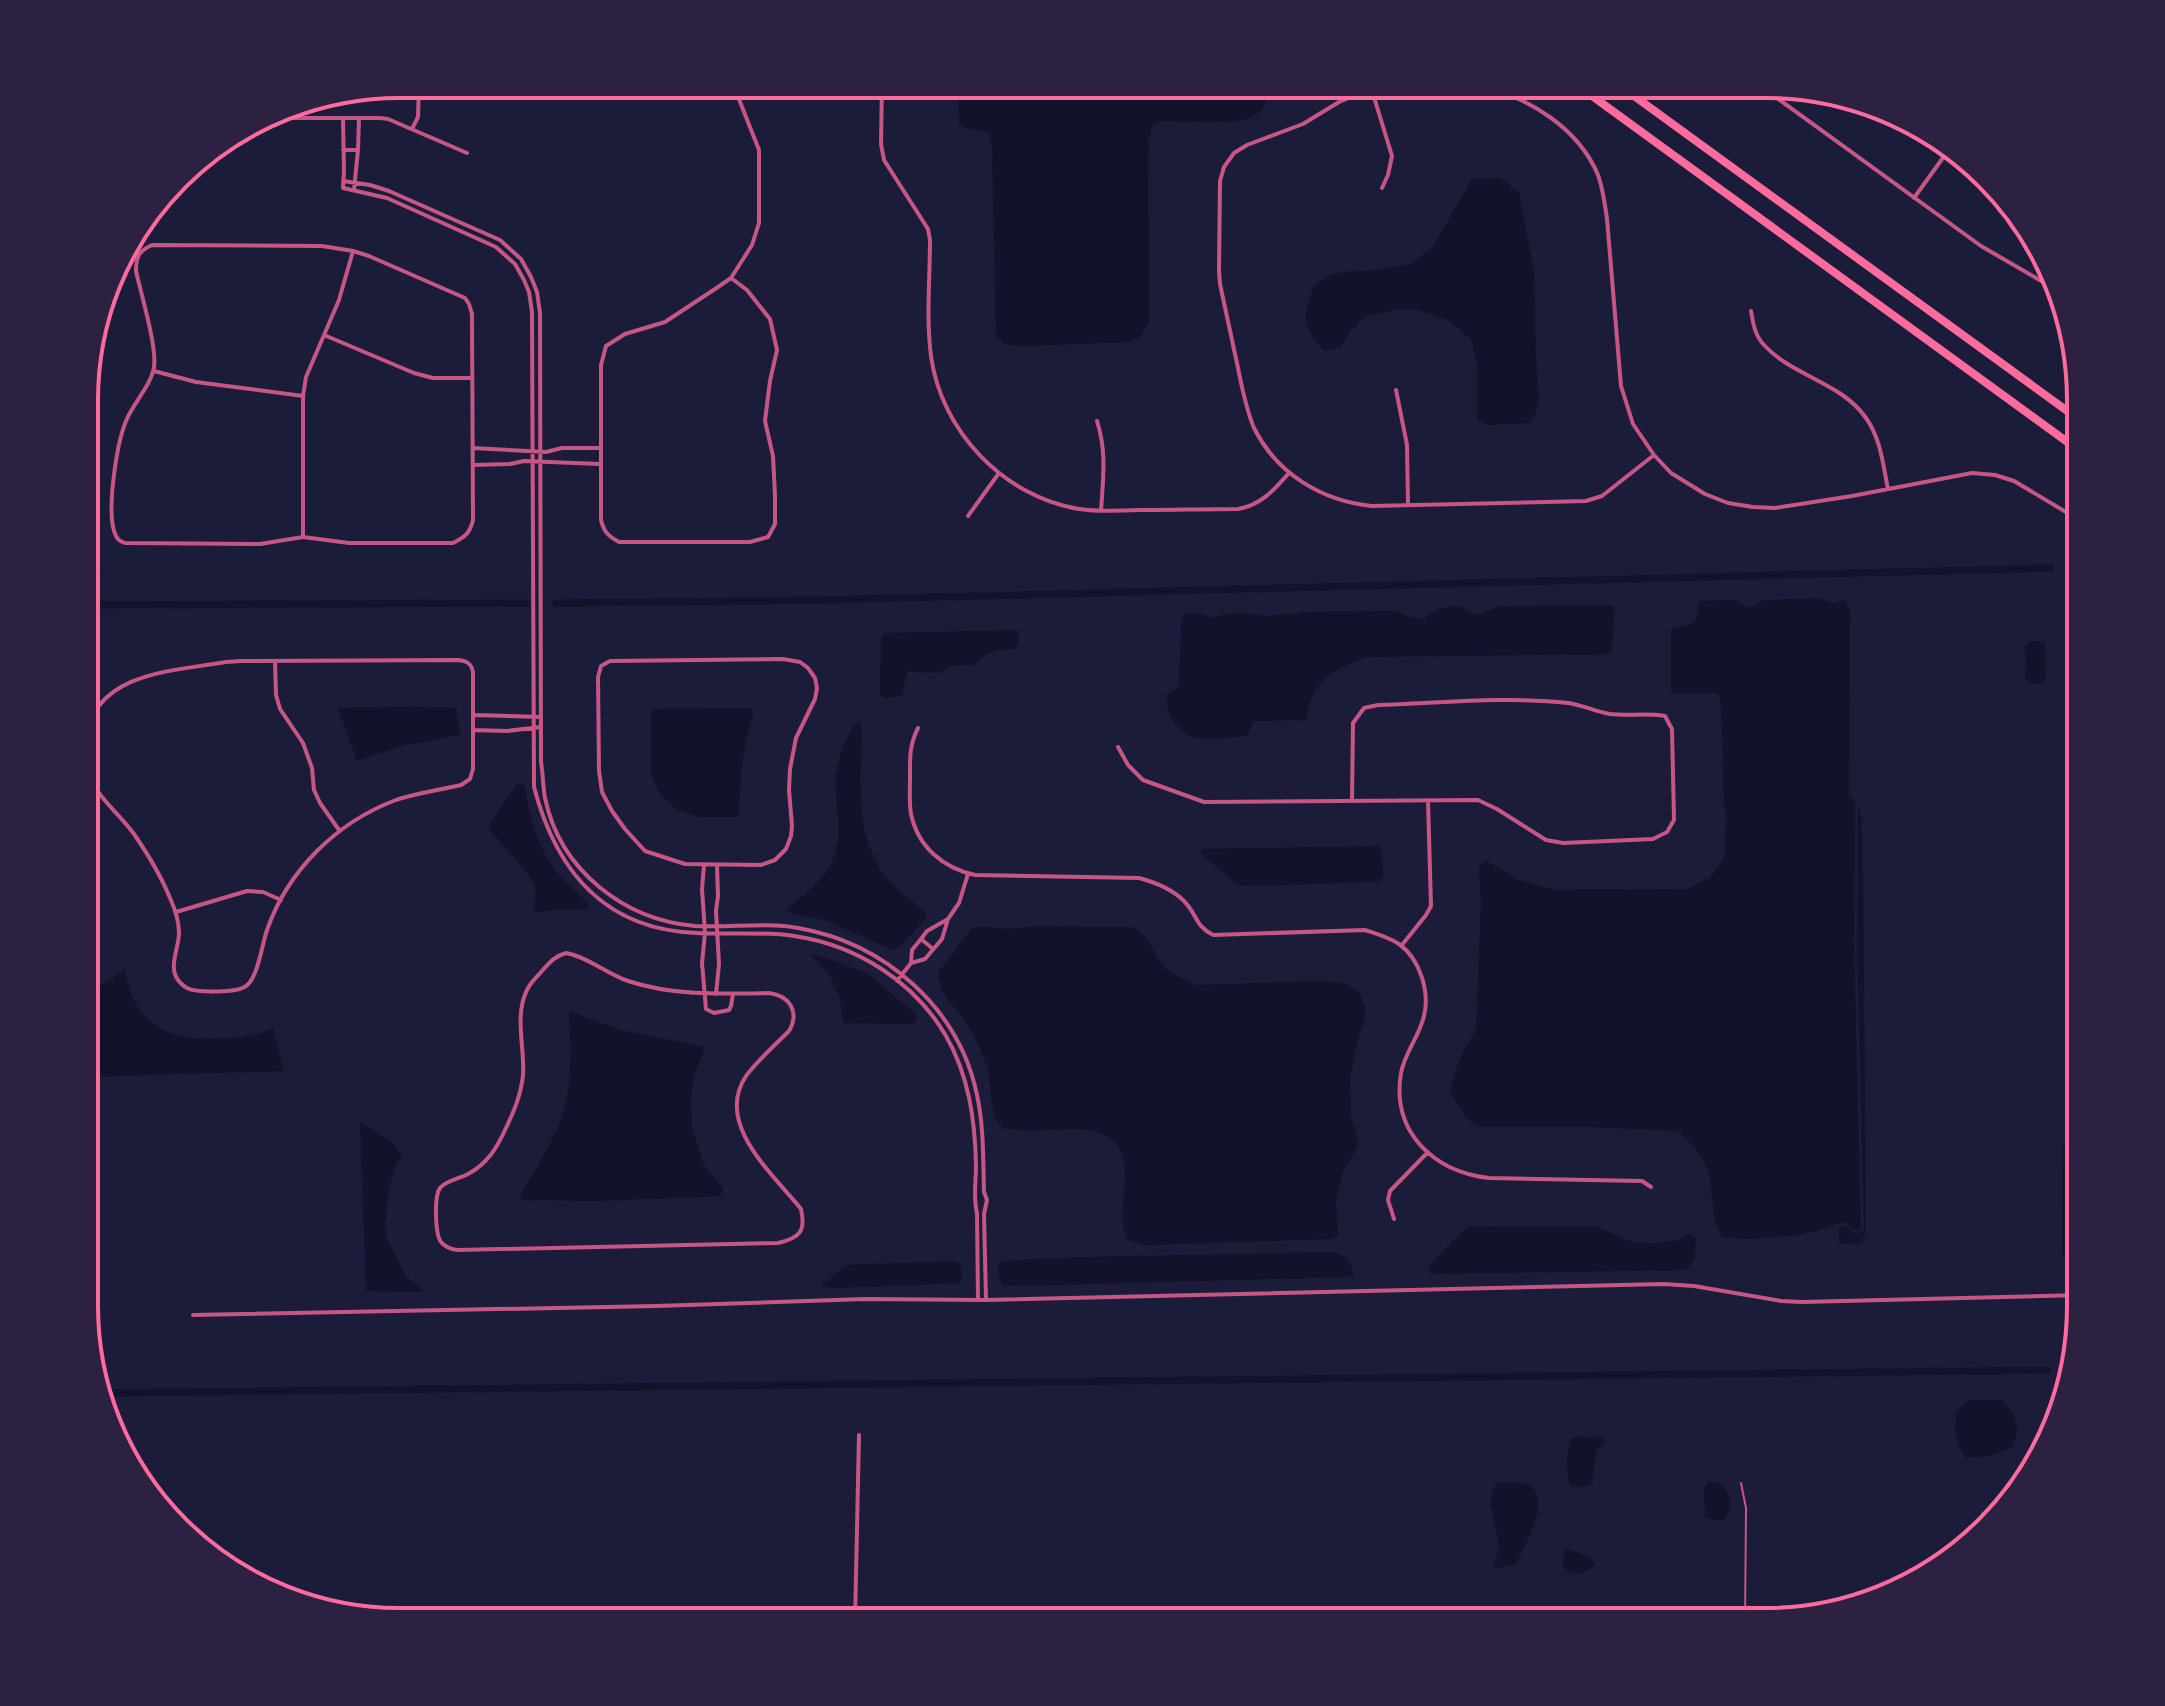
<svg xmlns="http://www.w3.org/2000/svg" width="2165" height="1706" viewBox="0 0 2165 1706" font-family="Signika,sans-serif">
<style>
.water{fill:#12122b}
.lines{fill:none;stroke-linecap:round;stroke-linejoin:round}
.canal{stroke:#12122b;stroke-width:7}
.service{stroke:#c65784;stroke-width:2}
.minor{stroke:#c65784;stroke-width:4}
.motorway{stroke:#ff6b9d;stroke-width:8}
.rim{fill:none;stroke:#ff6b9d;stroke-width:4}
</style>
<rect width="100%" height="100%" fill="#1b1b3a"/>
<path class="water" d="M 958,84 L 1267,84 C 1267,95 1267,107 1257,114 C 1239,127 1183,121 1160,121 L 1153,124 L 1148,141 L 1149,322 L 1141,336 L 1128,342 L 1028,346 L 1007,345 L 996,337 L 992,145 L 989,133 C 978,129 968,131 959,124 Z
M 1500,178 L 1519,192 L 1534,273 L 1536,359 L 1539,397 L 1535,415 L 1528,423 L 1488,425 L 1477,420 L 1477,365 L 1472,341 L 1450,321 L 1416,309 L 1394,310 L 1366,316 L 1351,330 L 1340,347 L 1324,351 C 1299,324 1304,317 1314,285 L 1334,273 L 1374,270 L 1410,264 L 1433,247 L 1472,179 Z
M 1817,598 L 1835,603 L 1845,600 L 1850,611 L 1849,795 L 1855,801 L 1854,945 L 1861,1229 L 1856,1231 L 1844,1222 L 1803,1235 L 1745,1239 L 1722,1237 C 1708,1215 1716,1184 1704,1161 C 1698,1149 1687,1140 1678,1131 L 1590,1127 L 1478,1127 L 1466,1118 L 1450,1091 L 1455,1071 L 1463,1052 L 1476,1030 L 1481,902 L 1479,868 L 1485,860 L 1519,880 L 1555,890 L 1687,889 L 1710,877 L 1722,861 L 1725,854 L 1726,810 L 1724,808 L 1721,703 L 1719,696 L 1716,693 L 1674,694 L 1671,691 L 1671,629 C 1695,622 1695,630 1700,601 L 1736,600 L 1748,608 L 1764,600 Z
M 1612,605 L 1615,606 L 1611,654 L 1368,657 C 1334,669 1311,680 1306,720 L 1254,721 L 1247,736 C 1233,737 1208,741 1196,738 C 1176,732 1166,714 1167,695 L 1179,687 L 1181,621 L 1184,613 L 1197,613 L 1214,618 L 1224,614 L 1241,613 L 1267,616 L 1309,612 L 1396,611 L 1406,616 L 1422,620 L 1438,609 L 1451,606 L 1460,606 L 1474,614 L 1480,614 L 1500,606 Z
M 1016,630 C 1021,637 1019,642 1015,649 L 997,650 L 987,654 L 974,665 L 950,666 L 939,673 L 907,671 L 902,696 L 884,698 L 880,695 L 881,637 L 887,633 Z
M 2030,641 L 2043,642 L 2046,646 L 2046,679 L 2039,684 L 2030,684 L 2025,679 L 2026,661 L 2024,647 Z
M 411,707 L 456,708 L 460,735 L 405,745 L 357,761 L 338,708 Z
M 751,708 L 753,711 L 753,715 C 742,749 740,779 739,814 L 736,817 L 699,817 L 676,809 L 660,794 L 651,774 L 651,709 Z
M 860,722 L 862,729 C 861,777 854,826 880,869 C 889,884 912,901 926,912 L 926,918 L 901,946 L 893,950 L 827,921 L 793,914 L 786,910 C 802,896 820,884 830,865 C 846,839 834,807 836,778 C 837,759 845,741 854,725 Z
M 517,784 L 525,786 C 528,814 540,853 559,875 C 568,886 582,895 590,907 L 583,910 L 558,909 L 534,913 C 532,903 538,897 535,887 C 531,873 500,843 489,830 L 491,822 Z
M 1858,808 L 1861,812 L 1863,868 L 1866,1230 L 1862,1243 L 1839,1244 L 1839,1227 L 1844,1225 L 1855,1234 L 1863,1232 L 1864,1229 L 1857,945 Z
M 1377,846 L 1380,847 L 1382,852 L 1383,876 L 1382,880 L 1376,882 L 1241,886 C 1225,877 1214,863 1200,853 L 1202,849 Z
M 982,926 L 1010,929 L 1035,926 L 1131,927 C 1149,934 1152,952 1164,966 C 1172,975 1187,981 1198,985 L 1313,981 L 1336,982 L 1349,985 L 1359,992 L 1365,1006 L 1365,1018 L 1357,1043 L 1350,1077 L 1351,1117 L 1359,1144 L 1342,1174 L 1336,1199 L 1338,1236 L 1331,1239 L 1146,1245 L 1128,1240 C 1126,1234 1123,1228 1123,1222 C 1121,1202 1130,1167 1120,1149 C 1102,1117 1048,1135 1017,1130 C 1016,1130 1006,1129 1005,1129 C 987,1119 993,1082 987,1066 C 982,1053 976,1039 969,1027 C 959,1008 934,993 940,970 L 972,928 Z
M 810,955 L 817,955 L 867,973 L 916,1014 L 917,1021 L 911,1024 L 843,1023 L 840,999 L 830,975 Z
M 125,969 C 133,1024 166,1041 219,1038 C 241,1037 252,1038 273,1028 L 284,1071 L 85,1077 L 85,988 L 90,992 L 109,981 Z
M 569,1011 L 620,1030 L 705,1047 L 694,1076 L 691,1096 L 692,1128 L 704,1165 L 724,1189 L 720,1196 L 597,1201 L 521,1200 L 521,1193 C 541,1162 565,1123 569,1086 C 571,1061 570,1036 569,1011 Z
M 360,1122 L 390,1141 L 402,1155 L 394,1169 L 388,1196 L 385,1225 L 386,1237 L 407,1278 L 423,1290 L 419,1292 L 366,1291 Z
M 2073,1135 L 2080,1135 L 2080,1262 L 2067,1261 L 2062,1252 L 2063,1148 L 2067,1141 Z
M 1471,1226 L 1597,1227 L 1632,1242 L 1652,1244 L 1677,1240 L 1690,1233 L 1696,1239 L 1695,1259 L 1686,1270 L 1431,1274 L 1428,1271 L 1429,1266 L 1465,1229 Z
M 1331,1252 C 1345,1255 1351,1261 1354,1275 L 1347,1277 L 1012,1286 L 1003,1285 L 999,1277 L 998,1266 L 1002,1261 L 1087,1257 Z
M 955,1261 L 959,1263 C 962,1270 964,1277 960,1283 L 837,1288 L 822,1287 L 822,1283 L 830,1279 L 846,1265 Z
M 1969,1400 L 2002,1400 C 2016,1416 2022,1428 2012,1448 L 1988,1456 L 1966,1458 C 1954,1441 1955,1432 1956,1412 Z
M 1582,1436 L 1592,1438 L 1598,1436 L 1604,1439 L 1604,1445 L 1597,1449 L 1595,1456 L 1592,1484 C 1585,1489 1579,1487 1571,1485 C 1564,1473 1567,1452 1571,1439 Z
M 1709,1481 L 1722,1484 C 1730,1498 1734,1505 1724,1520 L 1713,1520 L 1705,1517 L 1704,1488 Z
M 1498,1482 L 1529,1484 C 1551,1501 1527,1540 1518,1560 L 1516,1564 L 1504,1566 L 1498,1569 L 1493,1564 C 1495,1561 1497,1555 1498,1551 C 1501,1530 1481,1501 1498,1482 Z
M 1566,1548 L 1589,1557 L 1595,1564 C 1585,1578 1553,1579 1566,1548 Z
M 1500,1606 L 1525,1610 L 1528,1612 L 1529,1622 L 1501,1621 L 1498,1614 Z"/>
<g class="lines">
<path class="canal" d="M 555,603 L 823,600 L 2050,568
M 86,605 L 526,603
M 102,1393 L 2047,1370"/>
<path class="service" d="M 1741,1483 L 1746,1508 L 1745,1622"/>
<path class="minor" d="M 882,84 L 881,144 L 884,160 L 928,229 L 930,240 C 930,278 926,318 931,356 C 941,431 1004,497 1079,509 C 1099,512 1120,511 1140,510 C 1172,510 1205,509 1238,509 C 1261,505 1274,490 1289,473
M 1370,84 L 1392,156 L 1388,175 L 1382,188
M 1387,84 L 1372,88 L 1339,102 L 1303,124 L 1247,145 L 1234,153 L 1224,167 L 1220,181 L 1219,271 L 1220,284 C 1226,312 1232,340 1238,368 C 1242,388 1246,409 1254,428 C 1277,474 1322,501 1372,506 L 1586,501 L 1602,496 L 1654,455
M 1482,85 C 1529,99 1578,127 1598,175 C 1603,189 1605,204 1607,219 L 1621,386 L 1633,424 L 1654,455 L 1671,473 L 1705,494 L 1728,503 L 1753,507 L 1775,508 L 1852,496 L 1972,473 L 1995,475 L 2014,481 L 2081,521
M 1759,85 L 1981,246 L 2055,289
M 268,118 L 380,118 L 388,119 L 467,153
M 343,118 L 344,171 L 343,188 L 387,198 L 496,247 L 515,264 L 524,280 L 529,292 L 532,312 L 534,787 C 556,871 605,930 697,933 C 729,935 762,931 794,936 C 856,945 914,981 946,1036 C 969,1076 975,1120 976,1165 C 976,1181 973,1198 977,1213 L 978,1300
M 412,129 L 418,117 L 419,84
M 343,150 L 358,150
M 343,181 L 370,185 L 389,191 L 500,240 L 521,259 L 531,277 L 537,292 L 540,313 L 541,762 C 543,774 543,787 545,798 C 560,870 624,920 695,926 C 730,928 765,922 798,928 C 885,943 959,1008 977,1095 C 984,1127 983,1160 984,1192 L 987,1200 L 984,1214 L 986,1300
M 354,190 L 358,150 L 359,118
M 1914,198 L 1950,148
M 152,245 L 322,246 L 353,251 L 369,256 L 465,298 L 469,304 L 472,314 L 473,520 C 470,533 465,537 453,543 L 349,543 L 303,537 L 260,544 L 125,543 C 120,541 118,540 116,536 C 105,515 117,443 126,421 C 133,403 151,386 154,367 C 157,346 141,294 136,271 C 136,256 139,251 152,245 Z
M 731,278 L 747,290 L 770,319 L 777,350 L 770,381 L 765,421 L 773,456 L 775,496 L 775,524 L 768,537 L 750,542 L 619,542 C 608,536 604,532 601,520 L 601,365 L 606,346 L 625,334 L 665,322 L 718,287 L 731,278 L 752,245 L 759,223 L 759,150 L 733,84
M 1751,311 C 1753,323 1755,336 1764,345 C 1792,376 1841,382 1866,418 C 1881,439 1883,465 1888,489
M 324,335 L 414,373 L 433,378 L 472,378
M 154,371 L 196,382 L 303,396
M 1396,390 L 1407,445 L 1408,505
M 1097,421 C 1107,452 1103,479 1101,511
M 473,448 L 546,452 L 562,448 L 600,448
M 473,465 L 510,464 L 524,461 L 600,464
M 968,516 L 999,473
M 303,537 L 303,396 L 306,377 L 339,300 L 353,251
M 783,659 L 800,662 L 808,668 L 815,678 L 817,688 L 815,699 L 796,738 L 790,769 L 789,790 L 792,826 L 791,836 L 786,849 L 775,860 L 761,865 L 685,864 L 645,851 L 625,829 L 612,811 L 602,792 L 599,771 L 598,677 L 601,666 L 610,661 Z
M 275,661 L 276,695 L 280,709 L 303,743 L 312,768 L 314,790 L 320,803 L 339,830
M 473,715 L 541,717
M 918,728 C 909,746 910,758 910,777 C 910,789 909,803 911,814 C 918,847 943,868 975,875 L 1139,878 C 1154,882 1173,890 1184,901 C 1197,914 1195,926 1213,935 L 1365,930 C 1377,934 1388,937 1399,944 C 1420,959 1430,992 1424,1016 C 1419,1037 1405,1052 1401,1073 C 1391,1132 1434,1172 1489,1178 L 1642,1181 L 1651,1187
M 473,730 L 507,731 L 541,727
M 1118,747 L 1128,765 L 1143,780 L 1204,802 L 1478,800 L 1497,809 L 1546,840 L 1563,843 L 1653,839 L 1667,832 L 1674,820 L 1672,729 L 1665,716 C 1646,713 1629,716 1610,714 C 1596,712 1583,705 1568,703 C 1506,696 1441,703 1378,705 L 1364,708 L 1353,723 L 1352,801
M 86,765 C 94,797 116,809 134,834 C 147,853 161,876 170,898 C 175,909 179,921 179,933 C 179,948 168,967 178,980 C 179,982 185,987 187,988 C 196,993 238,993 246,986 C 258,978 262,944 267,930 C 288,870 337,822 396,800 C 417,793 440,790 461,785 L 470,779 L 473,769 L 473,672 C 471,663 467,661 458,660 L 241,661 L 226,662 C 175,671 100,671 86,734
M 704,865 L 702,889 L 705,933 L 702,963 L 706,1009 L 714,1013 L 729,1010 L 731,1006 L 733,994
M 176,912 L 247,891 L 263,892 L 281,900
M 921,939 L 933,949
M 1402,945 L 1426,915 L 1431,906 L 1428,801
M 566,953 C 588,957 607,974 628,981 C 673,996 722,994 769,993 C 790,996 800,1012 789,1031 C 775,1045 758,1060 746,1076 C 714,1124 773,1174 801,1209 C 806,1231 800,1238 778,1243 L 457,1250 C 451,1249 445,1247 441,1242 C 435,1234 434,1196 440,1188 C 447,1180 459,1179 468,1174 C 487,1164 497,1148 506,1128 C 514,1111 521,1095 523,1075 C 525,1048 514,1016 527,990 C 530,983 537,977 542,971 C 550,962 555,956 566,953 Z
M 911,963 L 925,959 L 942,939 L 948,919 L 959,903 L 968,874
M 897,981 L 911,963 L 912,950 L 921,939 L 927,931 L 948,919
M 716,994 L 719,964 L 716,911 L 718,896 L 717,865
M 1394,1219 L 1388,1200 L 1390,1191 L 1428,1152
M 193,1315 L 656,1306 L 865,1299 L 986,1300 L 1664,1284 L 1694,1286 L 1781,1301 L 1802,1302 L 2080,1295
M 855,1622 L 859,1435"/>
<path class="motorway" d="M 1577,85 L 2081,452
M 1619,85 L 2081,421"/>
</g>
<path d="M0 0H2165V1706H0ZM400 98H1765A302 302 0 0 1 2067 400V1306A302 302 0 0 1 1765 1608H400A302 302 0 0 1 98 1306V400A302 302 0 0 1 400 98Z" fill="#2d2142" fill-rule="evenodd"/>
<path class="rim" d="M400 98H1765A302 302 0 0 1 2067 400V1306A302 302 0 0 1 1765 1608H400A302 302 0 0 1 98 1306V400A302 302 0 0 1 400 98Z"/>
</svg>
